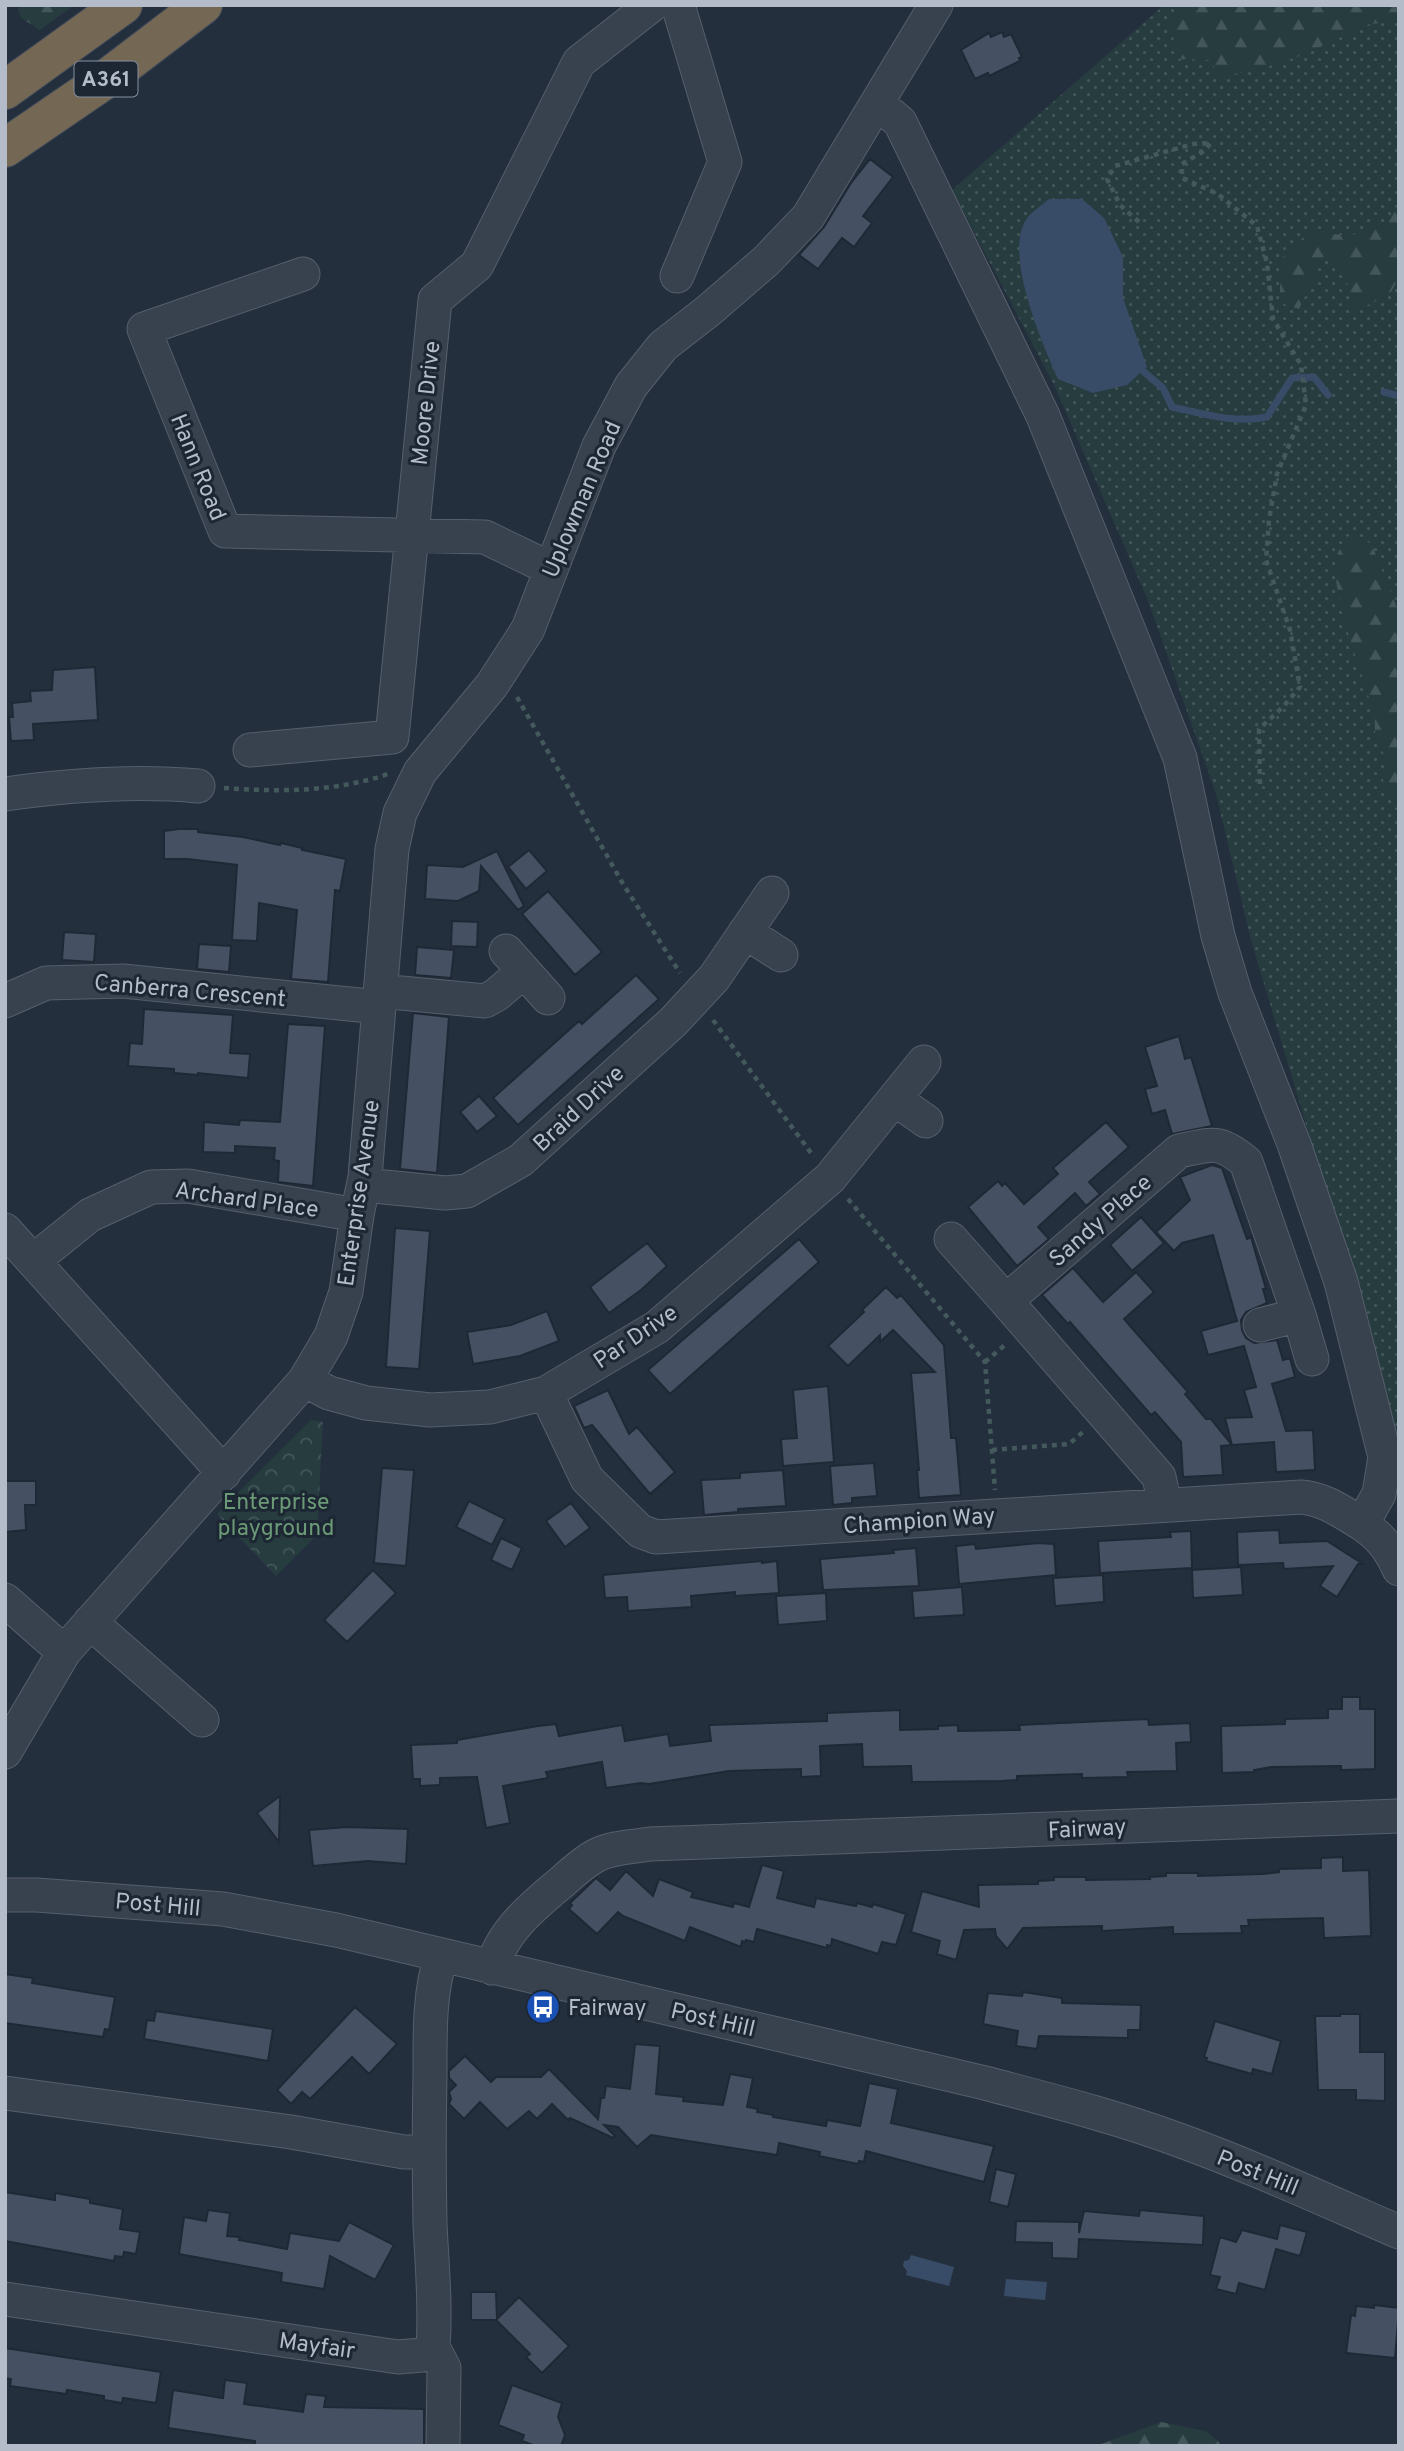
<svg xmlns="http://www.w3.org/2000/svg" width="1404" height="2451" viewBox="0 0 1404 2451" font-family="Overpass,sans-serif">
<style>
.grass{fill:url(#grass-dots)}
.forest{fill:url(#forest-firs)}
.park{fill:url(#park-crowns)}
.water{fill:#394c67}
.lines{fill:none;stroke-linecap:round;stroke-linejoin:round}
.stream{stroke:#394c67;stroke-width:7}
.building{fill:#455162;stroke:#1f2835;stroke-width:2}
.minor-casing{stroke:#565f6c;stroke-width:35}
.highway-casing{stroke:#434c59;stroke-width:40}
.path{stroke:#44595c;stroke-width:4.5;stroke-dasharray:5 5;stroke-linecap:butt}
.minor{stroke:#38414e;stroke-width:33}
.highway{stroke:#746855;stroke-width:38}
.labels{text-anchor:middle;stroke-width:6;stroke-linejoin:round;paint-order:stroke}
.shield{fill:#1d2633;stroke:#878f9c;stroke-width:2}
.shield-label{font-size:21px;font-weight:bold;fill:#b4bcc9}
.street-label{font-size:23px;fill:#b4bcc9;stroke:#1d2633}
.park-label{font-size:23px;fill:#6b9a76;stroke:#1d2633}
.poi-label{font-size:23px;fill:#b4bcc9;stroke:#1d2633;text-anchor:start}
</style>
<defs>
<pattern id="grass-dots" width="8" height="8" patternUnits="userSpaceOnUse" patternTransform="scale(1.75)"><rect width="8" height="8" fill="#263c3f"/><path d="M2 2h.1M6 6h.1" fill="none" stroke="#435659" stroke-width="1.8" stroke-linecap="round"/></pattern>
<pattern id="forest-firs" width="22" height="20" patternUnits="userSpaceOnUse" patternTransform="scale(1.75)"><rect width="22" height="20" fill="#263c3f"/><path d="M5 1l3.5 6h-7zM16 11l3.5 6h-7z" fill="#435659"/></pattern>
<pattern id="park-crowns" width="20" height="18" patternUnits="userSpaceOnUse" patternTransform="scale(1.75)"><rect width="20" height="18" fill="#263c3f"/><path d="M2 6a3 3 0 1 1 6 0M12 15a3 3 0 1 1 6 0" fill="none" stroke="#435659"/></pattern>
</defs>
<rect width="100%" height="100%" fill="#242f3e"/>
<path class="grass" d="M 1164,5 L 1399,5 L 1399,1487 L 1369,1336 L 1251,940 L 1216,794 L 1149,603 L 1055,387 L 952,190 Z"/>
<path class="forest" d="M 23,5 L 74,5 L 40,30 L 21,18 L 18,9 Z
M 1176,5 L 1399,5 L 1399,22 L 1370,24 L 1300,56 L 1266,67 L 1221,77 L 1209,60 L 1178,59 L 1170,24 Z
M 1399,203 L 1399,277 L 1390,294 L 1354,312 L 1343,266 L 1323,259 L 1299,309 L 1280,303 L 1280,260 L 1310,231 L 1350,236 L 1388,220 Z
M 1348,536 L 1371,543 L 1399,613 L 1399,813 L 1383,781 L 1386,764 L 1384,754 L 1376,743 L 1374,714 L 1343,617 L 1336,581 L 1338,552 Z
M 1161,2422 L 1206,2431 L 1220,2443 L 1216,2446 L 1096,2446 Z"/>
<path class="park" d="M 311,1420 L 323,1422 L 317,1535 L 276,1576 L 217,1514 Z"/>
<path class="water" d="M 1049,199 L 1082,199 L 1104,218 L 1123,257 L 1123,298 L 1147,367 L 1127,385 L 1093,393 L 1058,379 C 1043,345 1001,250 1028,217 C 1034,210 1042,205 1049,199 Z
M 911,2255 L 954,2267 L 949,2286 L 906,2275 L 907,2271 L 903,2266 L 904,2261 L 909,2260 Z
M 1006,2279 L 1047,2282 L 1045,2300 L 1004,2296 Z"/>
<g class="lines">
<path class="stream" d="M 1143,371 L 1163,388 L 1172,407 C 1204,414 1235,424 1267,417 L 1292,378 L 1314,377 L 1328,395
M 1384,392 L 1399,396"/>
</g>
<path class="building" d="M 1002,32 L 1004,37 L 1011,34 L 1022,57 L 1019,58 L 1020,61 L 989,76 L 988,73 L 975,79 L 961,50 L 989,33 L 991,37 Z
M 870,159 L 893,177 L 863,216 L 872,223 L 854,247 L 842,238 L 818,269 L 799,255 L 824,227 L 851,183 Z
M 95,667 L 98,720 L 33,724 L 34,740 L 11,741 L 9,717 L 13,717 L 12,703 L 31,701 L 30,691 L 52,690 L 53,670 Z
M 179,829 L 198,829 L 198,832 L 243,837 L 280,845 L 281,843 L 302,848 L 302,850 L 346,859 L 340,891 L 335,890 L 328,982 L 291,979 L 297,910 L 259,903 L 257,941 L 232,940 L 237,865 L 188,859 L 164,859 L 164,831 Z
M 529,850 L 547,871 L 526,889 L 508,867 Z
M 497,851 L 524,906 L 518,910 L 481,866 L 479,891 L 458,901 L 425,899 L 427,865 L 463,867 Z
M 548,891 L 602,952 L 575,975 L 522,914 Z
M 452,921 L 478,922 L 477,947 L 451,946 Z
M 64,932 L 96,934 L 94,962 L 62,960 Z
M 199,944 L 231,946 L 229,972 L 197,969 Z
M 417,947 L 454,950 L 451,978 L 415,975 Z
M 636,975 L 659,999 L 518,1125 L 493,1098 L 579,1021 L 582,1024 Z
M 144,1009 L 233,1015 L 230,1053 L 250,1054 L 248,1078 L 198,1073 L 198,1075 L 174,1073 L 174,1069 L 128,1066 L 130,1043 L 142,1044 Z
M 413,1013 L 449,1017 L 437,1173 L 400,1169 Z
M 288,1024 L 325,1026 L 313,1186 L 278,1182 L 279,1161 L 274,1160 L 275,1148 L 235,1146 L 235,1153 L 203,1152 L 204,1122 L 239,1125 L 240,1120 L 280,1122 Z
M 1179,1036 L 1185,1059 L 1191,1057 L 1212,1126 L 1172,1134 L 1165,1110 L 1152,1114 L 1145,1089 L 1157,1086 L 1145,1047 Z
M 479,1096 L 497,1116 L 477,1132 L 460,1112 Z
M 1106,1122 L 1129,1147 L 1089,1182 L 1100,1194 L 1086,1206 L 1075,1193 L 1038,1227 L 1049,1239 L 1017,1266 L 968,1207 L 998,1181 L 1002,1186 L 1005,1183 L 1024,1204 L 1058,1174 L 1053,1168 Z
M 1212,1165 L 1222,1168 L 1247,1239 L 1251,1237 L 1266,1289 L 1263,1289 L 1267,1303 L 1246,1312 L 1241,1320 L 1242,1330 L 1246,1338 L 1254,1343 L 1277,1340 L 1283,1360 L 1290,1358 L 1295,1377 L 1272,1384 L 1286,1431 L 1313,1430 L 1315,1470 L 1276,1472 L 1274,1442 L 1232,1445 L 1225,1418 L 1252,1417 L 1244,1390 L 1256,1387 L 1244,1346 L 1208,1355 L 1201,1331 L 1237,1321 L 1213,1235 L 1182,1243 L 1174,1251 L 1156,1232 L 1190,1200 L 1180,1177 Z
M 1141,1217 L 1164,1243 L 1132,1271 L 1110,1245 Z
M 395,1228 L 430,1231 L 419,1369 L 386,1367 Z
M 799,1239 L 819,1262 L 670,1394 L 648,1370 Z
M 647,1243 L 667,1266 L 641,1290 L 609,1313 L 590,1287 Z
M 1073,1268 L 1103,1302 L 1136,1272 L 1154,1292 L 1124,1319 L 1188,1392 L 1185,1394 L 1206,1419 L 1211,1419 L 1232,1445 L 1221,1446 L 1223,1475 L 1183,1477 L 1181,1442 L 1155,1412 L 1151,1415 L 1070,1322 L 1068,1324 L 1042,1295 Z
M 886,1287 L 897,1298 L 901,1295 L 944,1345 L 951,1438 L 956,1438 L 961,1495 L 919,1498 L 917,1470 L 919,1470 L 911,1373 L 935,1372 L 893,1330 L 880,1342 L 880,1335 L 848,1366 L 828,1346 L 864,1312 L 862,1310 Z
M 547,1311 L 559,1341 L 520,1356 L 473,1364 L 467,1332 L 511,1325 Z
M 828,1386 L 834,1462 L 783,1466 L 781,1439 L 797,1438 L 793,1390 Z
M 608,1390 L 629,1434 L 637,1427 L 675,1472 L 650,1494 L 592,1425 L 584,1428 L 574,1406 Z
M 874,1463 L 877,1496 L 852,1498 L 852,1503 L 833,1505 L 830,1466 Z
M 382,1468 L 414,1470 L 406,1566 L 374,1563 Z
M 783,1470 L 786,1506 L 738,1509 L 738,1512 L 704,1515 L 701,1480 L 740,1478 L 740,1473 Z
M 5,1481 L 36,1481 L 36,1505 L 25,1505 L 26,1530 L 5,1532 Z
M 469,1501 L 505,1519 L 492,1545 L 456,1527 Z
M 571,1503 L 590,1528 L 565,1547 L 546,1521 Z
M 1279,1530 L 1280,1543 L 1327,1541 L 1363,1564 L 1358,1564 L 1337,1597 L 1320,1586 L 1333,1566 L 1284,1569 L 1283,1563 L 1238,1565 L 1237,1532 Z
M 1191,1531 L 1192,1568 L 1100,1573 L 1098,1541 L 1171,1537 L 1170,1532 Z
M 501,1538 L 522,1548 L 512,1570 L 491,1560 Z
M 1038,1543 L 1054,1544 L 1056,1575 L 959,1584 L 956,1546 L 975,1544 L 976,1549 Z
M 916,1548 L 919,1586 L 823,1590 L 820,1559 L 894,1553 L 893,1550 Z
M 762,1561 L 762,1563 L 777,1561 L 779,1593 L 735,1596 L 735,1592 L 691,1596 L 692,1607 L 628,1611 L 627,1597 L 605,1598 L 603,1575 Z
M 1241,1567 L 1243,1595 L 1193,1598 L 1192,1570 Z
M 373,1570 L 396,1593 L 347,1642 L 324,1620 Z
M 1103,1575 L 1104,1602 L 1055,1606 L 1053,1578 Z
M 962,1587 L 964,1615 L 914,1618 L 912,1591 Z
M 826,1593 L 827,1621 L 778,1625 L 776,1596 Z
M 1342,1697 L 1360,1697 L 1360,1709 L 1375,1709 L 1375,1769 L 1341,1770 L 1341,1766 L 1271,1767 L 1254,1770 L 1254,1772 L 1222,1773 L 1221,1726 L 1285,1724 L 1285,1719 L 1328,1718 L 1328,1709 L 1342,1709 Z
M 900,1710 L 900,1730 L 938,1729 L 938,1726 L 958,1725 L 958,1731 L 1020,1730 L 1019,1725 L 1148,1719 L 1149,1725 L 1190,1723 L 1191,1742 L 1176,1743 L 1177,1771 L 1127,1772 L 1128,1777 L 1082,1778 L 1082,1774 L 1017,1776 L 1017,1780 L 1001,1781 L 912,1782 L 911,1766 L 863,1767 L 862,1744 L 820,1746 L 821,1776 L 801,1777 L 801,1769 L 729,1771 L 649,1784 L 641,1783 L 606,1788 L 602,1762 L 546,1772 L 548,1778 L 503,1786 L 510,1823 L 486,1828 L 477,1777 L 440,1778 L 440,1785 L 420,1786 L 420,1779 L 413,1779 L 411,1745 L 457,1743 L 457,1740 L 538,1726 L 556,1724 L 559,1736 L 622,1725 L 625,1741 L 668,1734 L 670,1746 L 711,1741 L 709,1725 L 827,1721 L 827,1713 Z
M 280,1796 L 279,1842 L 257,1813 Z
M 347,1827 L 408,1829 L 406,1864 L 368,1861 L 313,1866 L 309,1830 Z
M 1343,1857 L 1343,1871 L 1369,1870 L 1371,1936 L 1324,1938 L 1323,1918 L 1248,1920 L 1249,1926 L 1241,1926 L 1242,1933 L 1173,1934 L 1173,1927 L 1102,1931 L 1102,1926 L 1023,1928 L 1007,1949 L 996,1936 L 995,1929 L 964,1930 L 956,1960 L 937,1954 L 940,1941 L 911,1932 L 922,1891 L 979,1907 L 978,1885 L 1038,1884 L 1038,1881 L 1054,1880 L 1054,1877 L 1086,1877 L 1086,1880 L 1150,1879 L 1149,1877 L 1166,1876 L 1166,1873 L 1198,1873 L 1198,1876 L 1263,1874 L 1279,1872 L 1279,1869 L 1321,1868 L 1321,1858 Z
M 762,1865 L 784,1871 L 777,1898 L 814,1907 L 816,1898 L 856,1906 L 857,1903 L 872,1907 L 873,1904 L 906,1914 L 896,1945 L 882,1942 L 878,1954 L 832,1939 L 831,1946 L 827,1945 L 827,1948 L 757,1929 L 754,1942 L 746,1940 L 745,1942 L 742,1941 L 741,1947 L 690,1927 L 685,1941 L 623,1916 L 618,1912 L 597,1934 L 569,1909 L 572,1905 L 570,1903 L 596,1878 L 610,1890 L 626,1871 L 653,1896 L 659,1879 L 693,1892 L 691,1897 L 733,1907 L 734,1903 L 749,1907 Z
M 5,1974 L 33,1978 L 32,1983 L 115,1997 L 109,2030 L 105,2029 L 103,2037 L 5,2023 Z
M 1023,1992 L 1062,1998 L 1062,2003 L 1141,2005 L 1140,2030 L 1128,2030 L 1128,2038 L 1039,2036 L 1037,2049 L 1016,2046 L 1018,2031 L 983,2024 L 988,1993 L 1022,1996 Z
M 355,2007 L 397,2044 L 369,2074 L 352,2057 L 310,2099 L 302,2092 L 291,2104 L 277,2090 Z
M 156,2011 L 273,2029 L 268,2061 L 144,2039 L 147,2020 L 154,2021 Z
M 1340,2014 L 1360,2014 L 1360,2052 L 1385,2052 L 1385,2101 L 1356,2100 L 1356,2090 L 1318,2090 L 1315,2016 L 1340,2016 Z
M 1215,2021 L 1281,2041 L 1272,2074 L 1253,2069 L 1252,2074 L 1206,2061 L 1207,2058 L 1204,2057 Z
M 635,2044 L 660,2046 L 656,2094 L 684,2097 L 683,2101 L 723,2105 L 730,2074 L 753,2078 L 747,2107 L 758,2109 L 757,2112 L 773,2115 L 773,2117 L 826,2126 L 827,2120 L 860,2126 L 869,2083 L 898,2089 L 891,2123 L 994,2146 L 984,2182 L 866,2151 L 864,2162 L 859,2161 L 858,2164 L 819,2156 L 820,2152 L 779,2143 L 777,2155 L 651,2135 L 637,2147 L 618,2127 L 604,2125 L 615,2136 L 613,2138 L 570,2118 L 568,2120 L 552,2104 L 537,2119 L 529,2111 L 507,2129 L 480,2102 L 464,2119 L 449,2104 L 451,2099 L 449,2092 L 456,2085 L 449,2078 L 449,2071 L 465,2056 L 491,2082 L 496,2077 L 541,2077 L 549,2069 L 598,2119 L 601,2098 L 604,2098 L 606,2086 L 630,2089 Z
M 996,2169 L 1016,2174 L 1008,2207 L 989,2202 Z
M 5,2192 L 55,2200 L 55,2193 L 90,2199 L 90,2203 L 123,2209 L 120,2229 L 140,2232 L 136,2254 L 124,2252 L 123,2257 L 115,2256 L 114,2261 L 5,2241 Z
M 208,2210 L 230,2213 L 227,2236 L 240,2237 L 239,2240 L 287,2249 L 290,2233 L 339,2241 L 349,2222 L 394,2245 L 375,2280 L 330,2256 L 324,2289 L 281,2282 L 282,2273 L 179,2254 L 184,2217 L 206,2221 Z
M 1140,2210 L 1204,2216 L 1203,2245 L 1079,2239 L 1078,2259 L 1052,2258 L 1052,2243 L 1015,2242 L 1016,2221 L 1079,2222 L 1079,2233 L 1084,2211 L 1139,2216 Z
M 1280,2225 L 1307,2232 L 1300,2256 L 1276,2249 L 1265,2290 L 1239,2283 L 1236,2294 L 1216,2289 L 1220,2277 L 1210,2275 L 1220,2237 L 1236,2242 L 1242,2230 L 1277,2239 Z
M 471,2292 L 496,2292 L 497,2319 L 519,2297 L 569,2346 L 542,2373 L 526,2357 L 530,2354 L 496,2320 L 471,2320 Z
M 1374,2305 L 1399,2308 L 1395,2358 L 1346,2353 L 1351,2315 L 1355,2316 L 1356,2306 L 1374,2308 Z
M 5,2348 L 161,2372 L 156,2403 L 123,2398 L 122,2403 L 104,2400 L 104,2396 L 67,2390 L 66,2394 L 10,2386 L 11,2379 L 5,2378 Z
M 225,2380 L 247,2383 L 244,2404 L 303,2412 L 306,2394 L 326,2396 L 324,2407 L 424,2409 L 424,2446 L 255,2446 L 255,2441 L 168,2428 L 173,2390 L 223,2398 Z
M 512,2385 L 562,2403 L 558,2417 L 565,2435 L 561,2446 L 536,2446 L 522,2441 L 524,2435 L 498,2425 Z"/>
<g class="lines">
<g class="minor-casing">
<path id="minor" d="M 877,103 L 900,122 L 1043,416 L 1180,758 L 1218,936 L 1235,993 L 1294,1144 L 1341,1282 L 1385,1457 L 1379,1494 L 1362,1524 C 1380,1536 1390,1549 1399,1569
M 303,274 L 144,329 L 225,531 L 485,537 L 551,569
M 677,276 L 725,162 L 678,5
M 250,750 L 392,737 L 435,300 L 477,265 L 579,62 L 652,5
M 5,794 C 69,785 133,780 198,786
M 745,932 L 781,955
M 506,951 L 548,998
M 380,991 L 485,1001 L 496,995 L 524,971
M 5,1001 L 46,983 L 123,981 L 379,1007
M 896,1100 L 926,1121
M 364,1185 L 445,1193 L 467,1191 L 521,1160 L 673,1022 L 714,978 L 772,893
M 5,1230 L 224,1473
M 951,1239 L 1006,1301
M 33,1261 L 90,1215 L 151,1187 L 188,1186 L 357,1215
M 1260,1325 L 1299,1315
M 305,1380 L 329,1393 L 366,1403 L 430,1410 L 490,1407 L 546,1393 L 657,1327 L 830,1178 L 924,1062
M 546,1393 L 587,1479 L 640,1531 L 656,1537 L 1301,1497 C 1325,1499 1342,1512 1362,1524
M 1165,1505 L 1159,1477 L 1006,1301 L 1179,1151 C 1213,1144 1218,1139 1246,1162 L 1299,1315 L 1312,1359
M 5,1600 L 64,1652
M 90,1622 L 202,1720
M 5,1752 L 64,1652 L 305,1380 L 331,1336 L 346,1292 L 357,1215 L 365,1177 L 392,849 L 400,813 L 420,772 L 492,685 L 528,629 L 599,446 L 631,386 L 663,346 L 708,311 L 766,261 L 808,217 L 936,5
M 5,1895 L 37,1895 L 223,1909 L 336,1930 L 985,2083 C 1049,2100 1114,2116 1176,2139 C 1251,2166 1325,2200 1399,2232
M 492,1968 C 502,1931 534,1905 563,1881 C 573,1872 585,1861 597,1855 C 613,1847 633,1847 650,1844 L 1399,1816
M 5,2093 L 291,2132 L 404,2152 L 429,2152
M 5,2299 L 398,2357 L 422,2355 L 433,2347
M 433,2347 C 436,2306 432,2265 430,2224 C 429,2173 429,2123 430,2073 C 430,2034 429,1993 441,1956
M 433,2347 L 444,2368 L 443,2446"/>
</g>
<g class="highway-casing">
<path id="highway" d="M 5,90 L 123,5
M 5,148 L 106,79 L 203,5"/>
</g>
<path class="path" d="M 1139,222 L 1120,205 L 1107,179 L 1115,166 L 1193,144 L 1211,143 L 1204,151 L 1182,164 L 1182,178 L 1218,194 L 1257,226 L 1267,263 L 1273,319 L 1301,365 L 1306,405 L 1277,474 L 1269,520 L 1266,560 L 1290,630 L 1300,687 L 1283,707 L 1259,729 L 1260,787
M 517,697 L 623,884 L 680,973
M 224,788 C 279,792 336,792 388,774
M 713,1020 L 814,1157
M 848,1199 L 985,1362 L 995,1490
M 985,1362 L 1006,1344
M 992,1450 L 1069,1444 L 1084,1431"/>
<use href="#minor" class="minor"/>
<use href="#highway" class="highway"/>
</g>
<defs>
<g id="bus-disc" transform="scale(1.75)"><circle r="9.5" fill="#1a4fb4" stroke="#1d2633"/><path d="M-5-6H5V4H4V6H2V4H-2V6H-4V4H-5ZM-3.5-4V0h7V-4ZM-3.5 1.2v1.5H-2V1.2ZM2 1.2v1.5H3.5V1.2Z" fill="#fff"/></g>
</defs>
<g fill-rule="evenodd">
<use href="#bus-disc" x="543" y="2007"/>
</g>
<g class="labels">
<rect class="shield" x="74.5" y="61.5" width="63" height="35" rx="5"/>
<g class="shield-label">
<text x="106" y="86">A361</text>
</g>
<g class="street-label">
<text transform="translate(425 403) rotate(-84)" y="8">Moore Drive</text>
<text transform="translate(199 467) rotate(68)" y="8">Hann Road</text>
<text transform="translate(581 499) rotate(-67)" y="8">Uplowman Road</text>
<text transform="translate(190 990) rotate(5)" y="8">Canberra Crescent</text>
<text transform="translate(578 1108) rotate(-43)" y="8">Braid Drive</text>
<text transform="translate(358 1193) rotate(-82)" y="8">Enterprise Avenue</text>
<text transform="translate(247 1199) rotate(8)" y="8">Archard Place</text>
<text transform="translate(1100 1220) rotate(-41)" y="8">Sandy Place</text>
<text transform="translate(635 1336) rotate(-34)" y="8">Par Drive</text>
<text transform="translate(919 1520) rotate(-4)" y="8">Champion Way</text>
<text transform="translate(1087 1828) rotate(-3)" y="8">Fairway</text>
<text transform="translate(158 1904) rotate(5)" y="8">Post Hill</text>
<text transform="translate(713 2019) rotate(13)" y="8">Post Hill</text>
<text transform="translate(1258 2172) rotate(22)" y="8">Post Hill</text>
<text transform="translate(317 2345) rotate(8)" y="8">Mayfair</text>
</g>
<g class="park-label">
<text x="276" y="1509">Enterprise<tspan x="276" dy="26">playground</tspan></text>
</g>
<g class="poi-label">
<text x="568" y="2015">Fairway</text>
</g>
</g>
<rect width="1404" height="2451" fill="none" stroke="#b4bcc9" stroke-width="14"/>
</svg>
